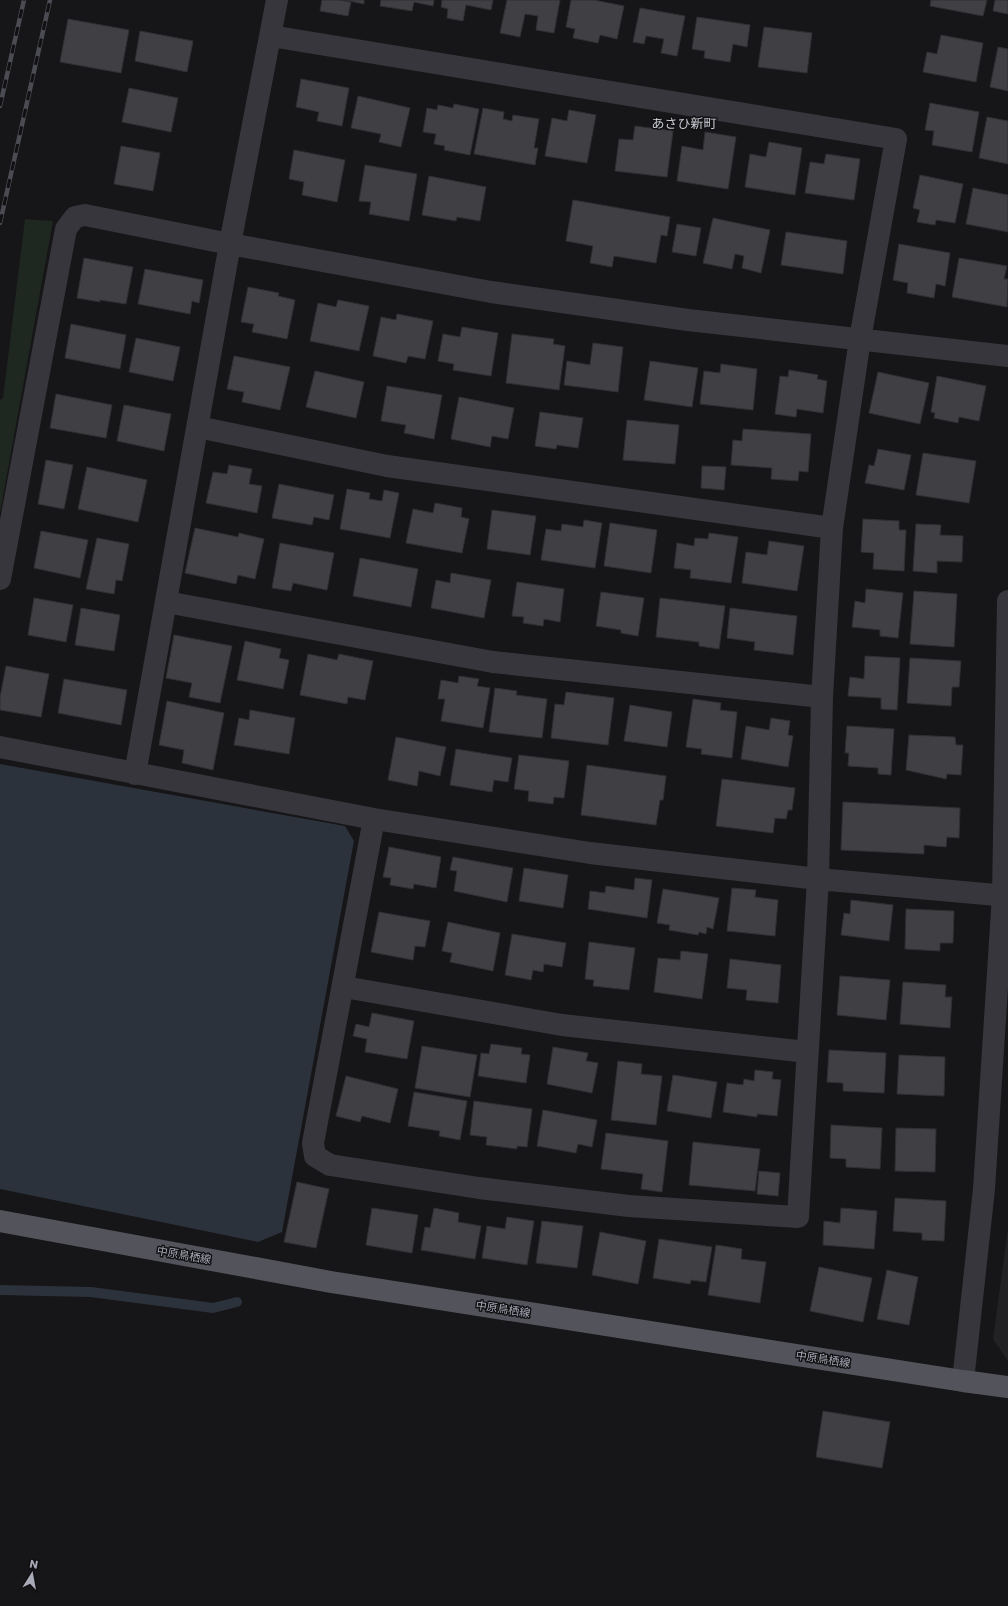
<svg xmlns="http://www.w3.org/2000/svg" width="1008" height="1606" viewBox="0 0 1008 1606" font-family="Poppins,'Noto Sans JP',sans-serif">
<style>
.built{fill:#222124}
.green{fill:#1f2721}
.water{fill:#2c323b}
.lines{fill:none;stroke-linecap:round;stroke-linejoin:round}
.stream{stroke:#2c323b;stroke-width:10}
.building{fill:#403f44;stroke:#302f33}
.minor{stroke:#36363c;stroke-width:22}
.major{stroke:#52535b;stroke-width:22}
.rail-casing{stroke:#4b4c53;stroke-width:4.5}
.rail{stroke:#111012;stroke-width:3;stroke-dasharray:9;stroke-linecap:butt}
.labels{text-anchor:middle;stroke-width:3;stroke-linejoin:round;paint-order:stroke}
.street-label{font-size:11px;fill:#a8aab7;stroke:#111012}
.quarter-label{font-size:13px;fill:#c8cad3;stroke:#111012}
</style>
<rect width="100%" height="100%" fill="#161517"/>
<path class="built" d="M 1008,1228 L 1008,1361 L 993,1339 Z"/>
<path class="green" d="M 25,219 L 53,221 L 0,513 L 0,400 L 3,398 Z"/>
<path class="water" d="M 0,764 L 345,826 L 354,841 L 282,1232 L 258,1242 L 0,1189 Z"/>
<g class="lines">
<path class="stream" d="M 0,1290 L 91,1292 L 213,1308 L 237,1302"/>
</g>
<path class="building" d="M 322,0 L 339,0 L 351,2 L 348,16 L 320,11 Z
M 345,0 L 364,0 L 364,4 Z
M 381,0 L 434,0 L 433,6 L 414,2 L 412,11 L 380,6 Z
M 442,0 L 493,0 L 491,10 L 466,5 L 463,21 L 447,18 L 448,9 L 441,7 Z
M 507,0 L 560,0 L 554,33 L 536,30 L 538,16 L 525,14 L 520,37 L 500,33 Z
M 571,0 L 594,0 L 624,6 L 617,39 L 600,35 L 598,43 L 573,38 L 575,29 L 566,27 Z
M 931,0 L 987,0 L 983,16 L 930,6 Z
M 995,0 L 1008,0 L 1008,14 L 993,11 Z
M 640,8 L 685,16 L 677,56 L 661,53 L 664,39 L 646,36 L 644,44 L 633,42 Z
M 697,17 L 750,25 L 747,47 L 733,44 L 730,62 L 704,58 L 705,51 L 692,49 Z
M 68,19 L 129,30 L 121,73 L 60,62 Z
M 764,27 L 812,33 L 807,73 L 758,67 Z
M 140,31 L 193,41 L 187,72 L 135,61 Z
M 941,35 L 983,43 L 976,82 L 923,72 L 927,52 L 937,54 Z
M 998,47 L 1008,49 L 1008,91 L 990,87 Z
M 301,79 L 349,88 L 342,126 L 317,121 L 319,112 L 296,107 Z
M 129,88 L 178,98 L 171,132 L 122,122 Z
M 358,96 L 410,108 L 401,147 L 379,142 L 381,134 L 351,128 Z
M 930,103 L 979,112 L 972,152 L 932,145 L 934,131 L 925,130 Z
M 454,104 L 479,109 L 470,155 L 444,150 L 445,146 L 434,144 L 436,134 L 423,132 L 427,108 L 437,110 L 438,105 L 453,108 Z
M 483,108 L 504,112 L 503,119 L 512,121 L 513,115 L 539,119 L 534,148 L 538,148 L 535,165 L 474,154 Z
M 569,110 L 596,115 L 587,163 L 545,156 L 552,118 L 567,121 Z
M 987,117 L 1008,121 L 1008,164 L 979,158 Z
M 635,126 L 673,131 L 667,177 L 615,171 L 619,139 L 633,140 Z
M 705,132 L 736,137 L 728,189 L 677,181 L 682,146 L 703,150 Z
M 769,142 L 802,148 L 795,195 L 745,187 L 750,154 L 766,157 Z
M 121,146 L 160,153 L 153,191 L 114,184 Z
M 294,150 L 345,160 L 337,202 L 302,195 L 304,182 L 289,179 Z
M 826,154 L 860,159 L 854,200 L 805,193 L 810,162 L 824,164 Z
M 365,165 L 417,174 L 409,221 L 369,214 L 371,202 L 359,201 Z
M 920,175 L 963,184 L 955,223 L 936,220 L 935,225 L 917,222 L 920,210 L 913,208 Z
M 429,176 L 486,187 L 480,221 L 457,217 L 456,221 L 422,215 Z
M 973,188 L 1008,195 L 1008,232 L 966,224 Z
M 573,200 L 670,217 L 667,236 L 661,235 L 656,263 L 614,256 L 612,267 L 590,263 L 593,246 L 566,241 Z
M 713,218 L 770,230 L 761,273 L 742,268 L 744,256 L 735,254 L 732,269 L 703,263 Z
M 677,224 L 701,228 L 696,256 L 672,252 Z
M 786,232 L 847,241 L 843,274 L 781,265 Z
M 899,244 L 950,253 L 945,286 L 936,284 L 934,298 L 907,293 L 908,283 L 893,280 Z
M 84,258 L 133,267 L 126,304 L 100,300 L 100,302 L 77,298 Z
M 959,258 L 1007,266 L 1004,279 L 1008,279 L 1007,307 L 952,297 Z
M 145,269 L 203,280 L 199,303 L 192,301 L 190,314 L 138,304 Z
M 248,287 L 279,293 L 278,296 L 295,300 L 287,339 L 252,332 L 254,324 L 241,322 Z
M 338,300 L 369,306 L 359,351 L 310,341 L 318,303 L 336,307 Z
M 397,314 L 433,321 L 425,359 L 408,356 L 406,363 L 373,356 L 381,317 L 396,320 Z
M 71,324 L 126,335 L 120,369 L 65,358 Z
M 462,327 L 498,333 L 491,376 L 453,370 L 454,364 L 438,361 L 443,334 L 460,337 Z
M 512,334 L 554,339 L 553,344 L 565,346 L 559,390 L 506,383 Z
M 136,338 L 180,347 L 173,381 L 129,372 Z
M 593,343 L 623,347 L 618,392 L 564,385 L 567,361 L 590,365 Z
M 234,356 L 290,367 L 280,410 L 242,402 L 244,392 L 227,389 Z
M 650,361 L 698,368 L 692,407 L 644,400 Z
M 721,364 L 757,369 L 753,410 L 700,404 L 704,371 L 720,373 Z
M 789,370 L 818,375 L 817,379 L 827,381 L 823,413 L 797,409 L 796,417 L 775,414 L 780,376 L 788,377 Z
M 315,371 L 364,382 L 356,418 L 306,407 Z
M 878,372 L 929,383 L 920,424 L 869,413 Z
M 937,376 L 986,386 L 979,421 L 959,417 L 958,423 L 934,418 L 935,413 L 931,412 Z
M 387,386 L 442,395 L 434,439 L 404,433 L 406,425 L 381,421 Z
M 56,394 L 112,405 L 106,438 L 50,428 Z
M 459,397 L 514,408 L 508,439 L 492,436 L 490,447 L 451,439 Z
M 124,405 L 171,414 L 164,451 L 117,441 Z
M 540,412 L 583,418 L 578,448 L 557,445 L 556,449 L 535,446 Z
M 627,420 L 679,425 L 675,464 L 623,460 Z
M 743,429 L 811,434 L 808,472 L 799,471 L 798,481 L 771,479 L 772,468 L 731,465 L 733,440 L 742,441 Z
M 878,449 L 911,455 L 904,490 L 865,483 L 869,465 L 874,466 Z
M 923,453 L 976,461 L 969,503 L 916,495 Z
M 46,460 L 73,465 L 64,509 L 38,504 Z
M 229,465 L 252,469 L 249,484 L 262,486 L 257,513 L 206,503 L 213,472 L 227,474 Z
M 702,466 L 726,467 L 724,490 L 701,488 Z
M 87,467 L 147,480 L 138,522 L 78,509 Z
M 279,484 L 334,495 L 329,520 L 314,517 L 312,525 L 272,518 Z
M 347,489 L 370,493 L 369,499 L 382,501 L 384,490 L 399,493 L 390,538 L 340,529 Z
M 435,503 L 462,508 L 461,517 L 469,519 L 462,553 L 406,543 L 413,509 L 433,513 Z
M 492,510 L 536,516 L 530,555 L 487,549 Z
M 863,519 L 899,521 L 899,530 L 906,530 L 904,571 L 873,569 L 874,553 L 861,552 Z
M 584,520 L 602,523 L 595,568 L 541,560 L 546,529 L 561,531 L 562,524 L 583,527 Z
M 610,523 L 657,530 L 651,573 L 604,566 Z
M 916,524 L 941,525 L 940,535 L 963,536 L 962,562 L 937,561 L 937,573 L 913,571 Z
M 195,528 L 238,537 L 239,533 L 264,539 L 255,579 L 238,575 L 236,584 L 185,573 Z
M 41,531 L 88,540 L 80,578 L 34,568 Z
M 709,533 L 738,537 L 731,583 L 690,578 L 691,570 L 674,568 L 677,543 L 694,546 L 695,538 L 708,539 Z
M 97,538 L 129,544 L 122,581 L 116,580 L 114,594 L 86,589 Z
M 769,541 L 804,546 L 797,591 L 742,583 L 746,552 L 767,555 Z
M 280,543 L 334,553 L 327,590 L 293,583 L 291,591 L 272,588 Z
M 360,558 L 418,569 L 411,607 L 353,596 Z
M 451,573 L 491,580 L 484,618 L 431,608 L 436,580 L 450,583 Z
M 517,582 L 564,589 L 560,622 L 544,619 L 543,626 L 523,623 L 524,617 L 512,616 Z
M 866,589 L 903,593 L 898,638 L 880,636 L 880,630 L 852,627 L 855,601 L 865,603 Z
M 914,591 L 957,594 L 954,647 L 910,644 Z
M 601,592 L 644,598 L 638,636 L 621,633 L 621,630 L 596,626 Z
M 34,598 L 73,605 L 66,642 L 28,635 Z
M 660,598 L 725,606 L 719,649 L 699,646 L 699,642 L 656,637 Z
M 81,608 L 120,615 L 114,651 L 75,645 Z
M 730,608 L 797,616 L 793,655 L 754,650 L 755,642 L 727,638 Z
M 174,635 L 232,646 L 220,703 L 189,697 L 192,683 L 166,678 Z
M 245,641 L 281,649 L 279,658 L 289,660 L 283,689 L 237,680 Z
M 308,654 L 337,660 L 339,654 L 373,661 L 365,700 L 348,697 L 347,704 L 300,695 Z
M 865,656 L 900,658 L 897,710 L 881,709 L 881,698 L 848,696 L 850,677 L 864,679 Z
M 910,658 L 961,661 L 959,687 L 952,687 L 951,706 L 907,703 Z
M 6,666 L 49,674 L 41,717 L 0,710 L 0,697 Z
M 459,676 L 479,679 L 477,686 L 490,688 L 483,728 L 441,721 L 445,699 L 438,699 L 441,680 L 458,683 Z
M 64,679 L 127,690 L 121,725 L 58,713 Z
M 495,688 L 517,691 L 516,695 L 547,699 L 542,738 L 489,732 Z
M 566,692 L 614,698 L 608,745 L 551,738 L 555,704 L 564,705 Z
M 693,699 L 721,703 L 720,710 L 737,712 L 732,758 L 701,754 L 702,749 L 686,747 Z
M 167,701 L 224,713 L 213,770 L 182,763 L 184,750 L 159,745 Z
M 630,705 L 672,712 L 667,747 L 624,741 Z
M 250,710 L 295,718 L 289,754 L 234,745 L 239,718 L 249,720 Z
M 771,718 L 790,721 L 788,735 L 793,736 L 788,767 L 741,759 L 746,726 L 769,730 Z
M 847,726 L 894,729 L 891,775 L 878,774 L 878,768 L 848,766 L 849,753 L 845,753 Z
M 909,735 L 955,737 L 956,745 L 963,745 L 961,775 L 947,774 L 946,779 L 906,770 Z
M 396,737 L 446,747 L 440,776 L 419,771 L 417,786 L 388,780 Z
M 456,749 L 512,758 L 508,782 L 494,780 L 492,792 L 450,785 Z
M 519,755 L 569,761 L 564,798 L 554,797 L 553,804 L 528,801 L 529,791 L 514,789 Z
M 587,765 L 666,776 L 663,800 L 660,800 L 656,825 L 581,815 Z
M 722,779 L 795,788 L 792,810 L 788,810 L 786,819 L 775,818 L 773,833 L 716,826 Z
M 843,802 L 960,808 L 959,838 L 947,837 L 946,847 L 924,845 L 924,854 L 841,850 Z
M 389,847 L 441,857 L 436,888 L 414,884 L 413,889 L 390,885 L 391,878 L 383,877 Z
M 453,857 L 513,868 L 507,902 L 454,891 L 457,871 L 450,870 Z
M 524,868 L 568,875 L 563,908 L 519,901 Z
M 635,878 L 652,880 L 647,918 L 588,909 L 590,891 L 605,893 L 606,886 L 634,890 Z
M 732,888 L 756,890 L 755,897 L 778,900 L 775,936 L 727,931 Z
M 663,889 L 719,898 L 713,929 L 707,927 L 706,934 L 699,932 L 698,935 L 669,930 L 670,925 L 657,923 Z
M 851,900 L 893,905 L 889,941 L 841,935 L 844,913 L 850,914 Z
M 906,909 L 954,911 L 953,943 L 940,943 L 940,951 L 905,949 Z
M 379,912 L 430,921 L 425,947 L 415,946 L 413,960 L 371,952 Z
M 448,922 L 500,933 L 493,971 L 450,962 L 452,953 L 442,951 Z
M 512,934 L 566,943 L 562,967 L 544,964 L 543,972 L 533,970 L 531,980 L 505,975 Z
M 589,942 L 635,948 L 629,990 L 593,986 L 594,980 L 585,979 Z
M 681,951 L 708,954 L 702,999 L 654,992 L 658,958 L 680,960 Z
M 730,959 L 781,965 L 778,1003 L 746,1000 L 747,990 L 727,988 Z
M 840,976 L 890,980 L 886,1020 L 837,1015 Z
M 903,982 L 946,985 L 945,997 L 952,997 L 950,1028 L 900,1024 Z
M 372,1013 L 414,1021 L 407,1059 L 365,1052 L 367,1039 L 353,1036 L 356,1024 L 369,1027 Z
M 491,1044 L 522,1048 L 521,1054 L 530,1055 L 526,1083 L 478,1076 L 481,1053 L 489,1054 Z
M 422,1046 L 477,1055 L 470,1097 L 415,1088 Z
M 553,1047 L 588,1053 L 586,1061 L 598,1063 L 592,1093 L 547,1084 Z
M 829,1050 L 886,1053 L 884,1093 L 843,1091 L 843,1083 L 827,1082 Z
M 899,1055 L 945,1057 L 944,1096 L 897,1094 Z
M 618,1061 L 642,1064 L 641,1074 L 662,1076 L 656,1125 L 611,1120 Z
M 755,1070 L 773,1072 L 772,1079 L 781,1080 L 777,1116 L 757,1114 L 757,1117 L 723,1112 L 727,1083 L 743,1085 L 744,1079 L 754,1081 Z
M 673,1075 L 717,1082 L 711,1118 L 667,1111 Z
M 346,1076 L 398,1089 L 390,1123 L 362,1116 L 360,1122 L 336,1116 Z
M 414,1092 L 467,1101 L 460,1140 L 439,1136 L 440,1131 L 408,1126 Z
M 474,1101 L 532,1109 L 527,1147 L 517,1146 L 517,1149 L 486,1145 L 487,1137 L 470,1135 Z
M 543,1110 L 597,1120 L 592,1147 L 578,1144 L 576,1153 L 537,1146 Z
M 831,1125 L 882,1128 L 880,1169 L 846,1167 L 846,1159 L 830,1158 Z
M 896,1128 L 936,1129 L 935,1172 L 895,1171 Z
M 606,1133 L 668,1141 L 662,1192 L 641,1189 L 643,1174 L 601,1169 Z
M 693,1142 L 760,1149 L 755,1191 L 689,1185 Z
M 759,1171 L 780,1173 L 778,1196 L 757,1194 Z
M 297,1182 L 329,1189 L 316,1248 L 284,1242 Z
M 895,1198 L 946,1201 L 944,1241 L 922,1240 L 922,1233 L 893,1231 Z
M 372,1208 L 418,1215 L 412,1253 L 366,1245 Z
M 434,1208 L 459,1213 L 458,1222 L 481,1226 L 475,1259 L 421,1250 L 425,1227 L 430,1228 Z
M 841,1208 L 877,1211 L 874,1249 L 823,1245 L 824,1221 L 840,1223 Z
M 507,1217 L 534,1221 L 527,1265 L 482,1258 L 487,1226 L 505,1229 Z
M 542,1221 L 583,1226 L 577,1268 L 536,1263 Z
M 600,1232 L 646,1241 L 638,1284 L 592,1275 Z
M 659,1239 L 712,1247 L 706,1282 L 691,1280 L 690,1284 L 653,1278 Z
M 716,1245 L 742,1249 L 741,1259 L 766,1262 L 760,1303 L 708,1295 Z
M 819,1267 L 872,1278 L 863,1322 L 810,1311 Z
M 887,1270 L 918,1277 L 909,1325 L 877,1319 Z
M 823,1411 L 890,1422 L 882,1468 L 816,1457 Z"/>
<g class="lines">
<path class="minor" d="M 271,36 L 896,139 L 860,339 L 832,528 L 822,697 L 818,879 L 798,1217 L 629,1206 L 479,1188 L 330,1165 L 315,1156 L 313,1143 L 374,819
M 198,427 L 387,466 L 832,528
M 0,579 L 66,229 L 75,217 L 85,215 L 230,244 L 491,292 L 688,320 L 1008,356
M 166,602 L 493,662 L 822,697
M 0,747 L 374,819 L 590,853 L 818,879 L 1008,896
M 135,774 L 230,244 L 277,0
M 344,987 L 562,1025 L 807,1052
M 963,1381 L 984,1189 L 1003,895 L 1008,601"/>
<path class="major" d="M 0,1221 L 331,1282 L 963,1381 L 1008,1387"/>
<g class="rail-casing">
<path id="rail" d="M 0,106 L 24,0
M 0,223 L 50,0"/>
</g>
<use href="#rail" class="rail"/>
</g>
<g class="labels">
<g class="street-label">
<text transform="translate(184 1255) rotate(10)" y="4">中原鳥栖線</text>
<text transform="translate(503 1309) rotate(9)" y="4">中原鳥栖線</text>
<text transform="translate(823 1359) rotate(9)" y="4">中原鳥栖線</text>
</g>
<g class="quarter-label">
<text x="684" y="128">あさひ新町</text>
</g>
</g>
<g transform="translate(32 1574) rotate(11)" stroke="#111012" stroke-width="3" paint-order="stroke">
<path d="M0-3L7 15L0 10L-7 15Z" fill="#a8aab7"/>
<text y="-6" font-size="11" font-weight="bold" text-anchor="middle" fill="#a8aab7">N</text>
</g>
</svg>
